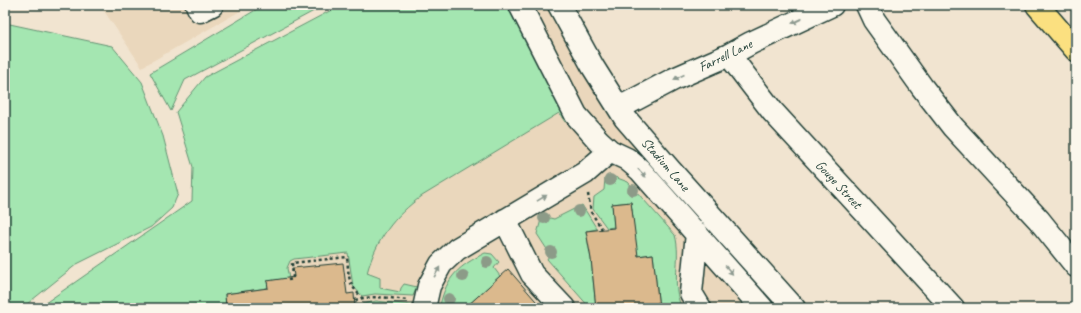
<svg xmlns="http://www.w3.org/2000/svg" width="1081" height="313" viewBox="0 0 1081 313" font-family="Caveat,sans-serif">
<style>
.built{fill:#ead7bc}
.green{fill:#a4e6b1;stroke:#629272}
.building{fill:#dbb98d;stroke:#1f3d34}
.lines{fill:none;stroke-linecap:round;stroke-linejoin:round}
.minor-casing{stroke:#1f3d34;stroke-width:25}
.major-casing{stroke:#1f3d34;stroke-width:25}
.path{stroke:#1f3d34;stroke-width:2.5;stroke-dasharray:3 3;stroke-linecap:butt}
.minor{stroke:#fbf7ec;stroke-width:22}
.major{stroke:#fbe080;stroke-width:22}
.tree{fill:#8c9b88}
.oneway{fill:#8d9a90}
.labels{text-anchor:middle;stroke-width:3.5;stroke-linejoin:round;paint-order:stroke}
.street-label{font-size:14px;fill:#1f3d34;stroke:#fbf7ec}
</style>
<rect width="100%" height="100%" fill="#f1e4d0"/>
<filter id="ink" filterUnits="userSpaceOnUse"><feTurbulence type="fractalNoise" baseFrequency=".025" numOctaves="2"/><feDisplacementMap in="SourceGraphic" scale="8" xChannelSelector="R" yChannelSelector="G"/><feConvolveMatrix kernelMatrix="1 2 1 2 8 2 1 2 1" color-interpolation-filters="sRGB"/></filter>
<g filter="url(#ink)">
<path class="built" d="M 100,5 L 251,5 L 142,67 Z
M 341,5 L 551,5 L 783,308 L 38,308 L 192,201 L 193,167 L 176,112 L 205,77 Z"/>
<path class="green" d="M 264,5 L 325,5 L 185,80 L 171,111 L 150,73 Z
M 341,5 L 508,5 L 567,121 L 565,122 L 559,113 L 422,196 C 394,216 376,240 367,273 L 380,278 L 380,288 L 400,292 L 401,288 L 404,284 L 417,287 L 413,296 L 375,294 L 362,296 L 353,286 L 348,253 L 294,259 L 290,261 L 287,268 L 289,279 L 267,281 L 268,288 L 225,294 L 226,308 L 38,308 L 192,201 L 193,167 L 176,112 L 205,77 Z
M 5,23 L 112,46 L 142,82 L 163,136 L 178,194 L 172,208 L 151,227 L 77,264 L 22,308 L 5,308 Z
M 612,176 L 628,182 L 675,235 C 682,259 670,284 682,308 L 659,308 L 653,254 L 637,256 L 631,202 L 612,204 L 614,227 L 607,228 L 593,209 L 594,197 L 604,190 L 605,178 Z
M 582,205 L 597,229 L 586,231 L 591,259 L 596,308 L 590,308 L 547,259 L 550,254 L 537,234 L 542,216 L 554,219 Z
M 485,253 L 492,254 L 499,262 L 494,268 L 500,276 L 465,308 L 443,308 L 440,305 C 447,276 459,266 485,253 Z
M 376,301 L 412,305 L 413,308 L 397,308 L 397,307 L 360,308 L 363,304 Z"/>
<path class="building" d="M 631,202 L 638,256 L 653,254 L 659,308 L 596,308 L 591,259 L 586,231 L 614,228 L 612,204 Z
M 343,263 L 347,294 L 354,293 L 355,308 L 226,308 L 225,294 L 268,288 L 267,281 L 294,277 L 293,268 Z
M 508,269 L 542,308 L 465,308 L 500,276 Z"/>
<g class="lines">
<g class="minor-casing">
<path id="minor" d="M 197,5 L 200,11 L 212,5
M 520,5 L 576,115 L 599,141 L 610,151 L 627,159 L 640,170 L 762,308
M 559,5 L 593,67 L 625,118 L 670,170 L 794,308
M 867,5 L 874,20 L 922,87 L 953,127 L 1039,220 L 1076,266
M 729,55 L 773,112 L 953,308
M 619,108 L 674,79 L 729,55 L 751,43 L 832,5
M 505,220 L 532,274 L 564,308
M 697,233 L 691,293 L 700,308
M 424,308 L 429,286 L 441,264 L 457,249 L 585,173 L 610,151"/>
</g>
<g class="major-casing">
<path id="major" d="M 1037,5 L 1076,50"/>
</g>
<path class="path" d="M 588,194 L 591,212 L 602,229
M 288,280 L 293,279 L 292,263 L 347,257 C 349,277 347,282 362,298
M 355,300 C 371,295 390,298 407,300"/>
<use href="#minor" class="minor"/>
<use href="#major" class="major"/>
</g>
<g class="tree">
<circle cx="610" cy="180" r="6"/>
<circle cx="633" cy="190" r="6"/>
<circle cx="579" cy="211" r="6"/>
<circle cx="544" cy="218" r="6"/>
<circle cx="551" cy="252" r="6"/>
<circle cx="487" cy="262" r="6"/>
<circle cx="463" cy="276" r="6"/>
<circle cx="449" cy="299" r="6"/>
</g>
<defs><path id="oneway-solid" d="M-6-.8H1V-3.2L6.5 0L1 3.2V.8H-6Z"/></defs>
<g class="oneway">
<use href="#oneway-solid" transform="translate(797 21) rotate(155)"/>
<use href="#oneway-solid" transform="translate(679 77) rotate(156)"/>
<use href="#oneway-solid" transform="translate(642 173) rotate(46)"/>
<use href="#oneway-solid" transform="translate(542 198) rotate(-31)"/>
<use href="#oneway-solid" transform="translate(729 270) rotate(49)"/>
<use href="#oneway-solid" transform="translate(437 272) rotate(-61)"/>
</g>
</g>
<g class="labels">
<g class="street-label">
<text transform="translate(725 55) rotate(-26)" y="5">Farrell Lane</text>
<text transform="translate(666 164) rotate(49)" y="5">Stadium Lane</text>
<text transform="translate(839 184) rotate(47)" y="5">Gouge Street</text>
</g>
</g>
<rect width="1081" height="313" fill="none" stroke="#fbf7ec" stroke-width="20"/>
<rect x="10" y="10" width="1061" height="293" fill="none" stroke="#1f3d34" stroke-width="1.5" filter="url(#ink)"/>
</svg>
